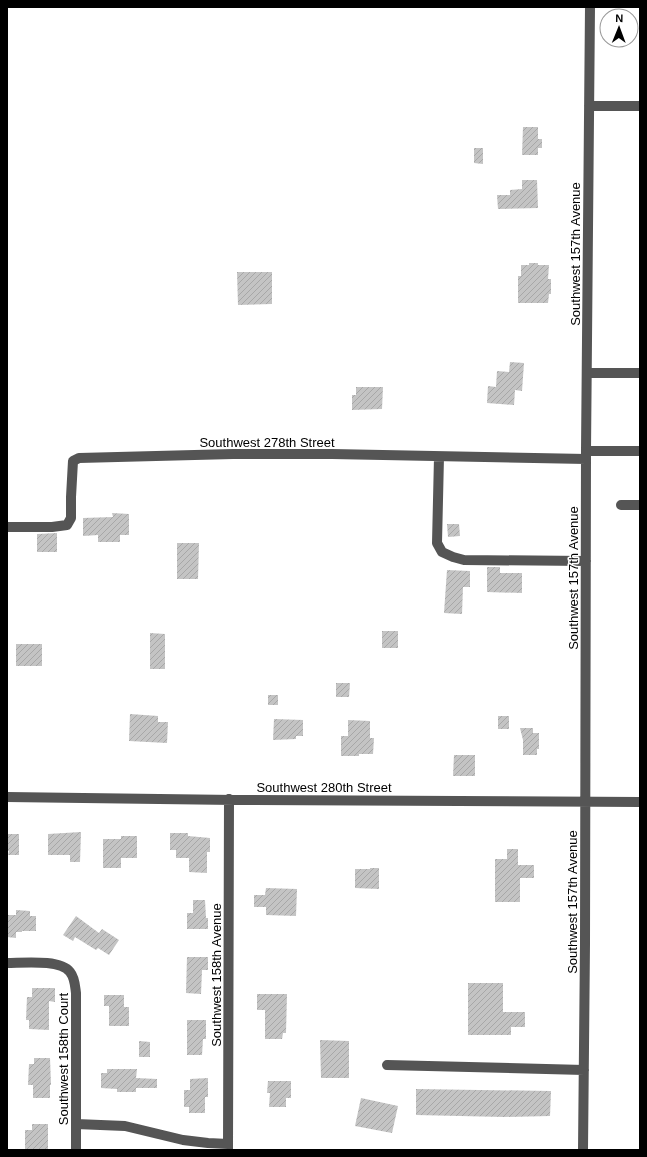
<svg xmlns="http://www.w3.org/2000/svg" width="647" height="1157" viewBox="0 0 647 1157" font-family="Arial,sans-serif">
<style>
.building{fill:url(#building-hatch)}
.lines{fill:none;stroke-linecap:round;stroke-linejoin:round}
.minor{stroke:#555;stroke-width:10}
.labels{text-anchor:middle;stroke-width:3;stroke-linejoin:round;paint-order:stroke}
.street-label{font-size:13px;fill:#000;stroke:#fff}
</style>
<defs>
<pattern id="building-hatch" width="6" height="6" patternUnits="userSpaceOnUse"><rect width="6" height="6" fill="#c4c4c4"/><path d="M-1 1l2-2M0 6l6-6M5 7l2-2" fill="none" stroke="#a7a7a7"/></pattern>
</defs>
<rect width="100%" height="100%" fill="#fff"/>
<path class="building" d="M 523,127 L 538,127 L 538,139 L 542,139 L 542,148 L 538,148 L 538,155 L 522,155 Z
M 474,148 L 483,148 L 483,164 L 474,163 Z
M 522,180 L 537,180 L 538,208 L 498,209 L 497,195 L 510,195 L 510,190 L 522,189 Z
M 529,263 L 538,263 L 538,265 L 549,265 L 548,279 L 551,279 L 551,294 L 549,294 L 548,303 L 518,303 L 518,276 L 521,276 L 521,265 L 529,265 Z
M 237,272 L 272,272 L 272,304 L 238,305 Z
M 510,362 L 524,363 L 522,391 L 515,390 L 514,405 L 487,403 L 488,386 L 496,387 L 497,371 L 509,372 Z
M 356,387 L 383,387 L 382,409 L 352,410 L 352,395 L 356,395 Z
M 112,513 L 129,514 L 129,535 L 120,535 L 120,542 L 98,542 L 98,535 L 83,536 L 83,518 L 113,517 Z
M 447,524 L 459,524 L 460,536 L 448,537 Z
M 57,533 L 57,552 L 37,552 L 37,534 Z
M 177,543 L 199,543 L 198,579 L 177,579 Z
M 487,567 L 500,567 L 500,573 L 522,573 L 522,593 L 487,592 Z
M 447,570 L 470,571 L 470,587 L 463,587 L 462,614 L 444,613 Z
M 382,631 L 398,631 L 398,648 L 382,648 Z
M 150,633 L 165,634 L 165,669 L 150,669 Z
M 16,644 L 42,644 L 42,666 L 16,666 Z
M 336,683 L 350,683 L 349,697 L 336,697 Z
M 268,695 L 278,695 L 278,705 L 268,705 Z
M 130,714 L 158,716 L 158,722 L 168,722 L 167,743 L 129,741 Z
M 498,716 L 509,716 L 509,729 L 498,729 Z
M 274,719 L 303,720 L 303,736 L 296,736 L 296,739 L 273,740 Z
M 348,720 L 370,721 L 370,738 L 374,738 L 373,754 L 359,754 L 359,756 L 341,756 L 341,736 L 348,736 Z
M 520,728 L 533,728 L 533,733 L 539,733 L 539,749 L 537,749 L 537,755 L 523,755 L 523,740 Z
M 454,755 L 475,755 L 475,776 L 453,776 Z
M 81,832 L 80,862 L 70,862 L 70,855 L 48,855 L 48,834 Z
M 170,833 L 188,833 L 188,836 L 210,838 L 210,852 L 207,852 L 207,873 L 189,872 L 189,858 L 176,858 L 176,850 L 170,850 Z
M 7,834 L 19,834 L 19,855 L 8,855 L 9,851 L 7,851 Z
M 121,836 L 137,836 L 137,858 L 121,858 L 121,868 L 103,868 L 103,839 L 121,839 Z
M 507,849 L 518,849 L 518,865 L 534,865 L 534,878 L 520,878 L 520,902 L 495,902 L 495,859 L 507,859 Z
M 370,868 L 379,868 L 379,889 L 355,888 L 355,869 L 370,869 Z
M 266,888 L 297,889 L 296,916 L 266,915 L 266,907 L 254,907 L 254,895 L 265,895 Z
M 193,900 L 205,900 L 206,918 L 208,918 L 208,929 L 187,929 L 187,913 L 193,913 Z
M 16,910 L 30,911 L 30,916 L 36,916 L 36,931 L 22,931 L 22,932 L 16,932 L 16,938 L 7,937 L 7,915 L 16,915 Z
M 76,916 L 99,933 L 102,929 L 119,940 L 109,955 L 98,948 L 96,950 L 75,937 L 73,941 L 63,935 Z
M 187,957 L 208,957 L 208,970 L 202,970 L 201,994 L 186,993 Z
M 468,983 L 503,983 L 503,1012 L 525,1012 L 525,1027 L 511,1027 L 511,1035 L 468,1035 Z
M 32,988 L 55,988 L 55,1002 L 49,1001 L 49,1030 L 29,1029 L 29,1020 L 26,1020 L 27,997 L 32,997 Z
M 257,994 L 287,994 L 286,1033 L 283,1033 L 282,1039 L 265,1039 L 265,1010 L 257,1010 Z
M 104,995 L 124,995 L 124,1007 L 129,1007 L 129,1026 L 109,1026 L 109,1006 L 104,1006 Z
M 187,1020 L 206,1020 L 206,1039 L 203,1039 L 202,1055 L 187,1055 Z
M 320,1040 L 349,1041 L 349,1078 L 321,1078 Z
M 139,1041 L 150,1042 L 150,1057 L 139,1057 Z
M 34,1058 L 50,1058 L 51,1085 L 50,1085 L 50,1098 L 33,1098 L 33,1085 L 28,1085 L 29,1064 L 34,1064 Z
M 107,1069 L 137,1069 L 136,1078 L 157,1079 L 157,1088 L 136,1088 L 136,1092 L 117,1092 L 117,1089 L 101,1088 L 101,1073 L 107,1073 Z
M 208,1078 L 208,1097 L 205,1097 L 205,1113 L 189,1113 L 189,1107 L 184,1107 L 184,1090 L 190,1090 L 190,1079 Z
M 268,1081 L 291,1081 L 291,1098 L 286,1098 L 286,1107 L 269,1107 L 270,1093 L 267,1093 Z
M 416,1089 L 551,1091 L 550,1116 L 504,1117 L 416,1115 Z
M 361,1098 L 398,1106 L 392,1133 L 355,1126 Z
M 32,1124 L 48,1124 L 48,1150 L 25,1150 L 25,1130 L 32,1130 Z"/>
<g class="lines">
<path class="minor" d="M 589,106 L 640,106
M 587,373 L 640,373
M 586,451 L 640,451
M 439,457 L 437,543 L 442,552 L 453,557 L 464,560 L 586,561
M 621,505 L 640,505
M 7,527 L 52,527 L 67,525 L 71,518 L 71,497 L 73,461 L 79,458 L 233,454 L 332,454 L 586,459
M 7,797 L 235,800 L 640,802
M 7,963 C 23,963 60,959 70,972 C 75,978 75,986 76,993 L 76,1150
M 387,1065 L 584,1070
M 76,1124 L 125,1126 L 183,1140 L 208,1143 L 228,1144
M 228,1150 L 229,799
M 583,1150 L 585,944 L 586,451 L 590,7"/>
</g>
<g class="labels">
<g class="street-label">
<text transform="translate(575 254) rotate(-90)" y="5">Southwest 157th Avenue</text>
<text x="267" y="447">Southwest 278th Street</text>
<text transform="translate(573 578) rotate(-90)" y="5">Southwest 157th Avenue</text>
<text x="324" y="792">Southwest 280th Street</text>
<text transform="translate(572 902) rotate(-90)" y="5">Southwest 157th Avenue</text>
<text transform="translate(216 975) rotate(-90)" y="5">Southwest 158th Avenue</text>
<text transform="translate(63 1059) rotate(-90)" y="5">Southwest 158th Court</text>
</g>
</g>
<rect width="647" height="1157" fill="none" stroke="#000000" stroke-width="16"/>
<g transform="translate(619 28) rotate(1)"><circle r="19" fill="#ffffff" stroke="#999999"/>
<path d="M0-3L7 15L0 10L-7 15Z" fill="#000000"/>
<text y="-6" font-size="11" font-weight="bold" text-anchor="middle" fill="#000000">N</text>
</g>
</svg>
